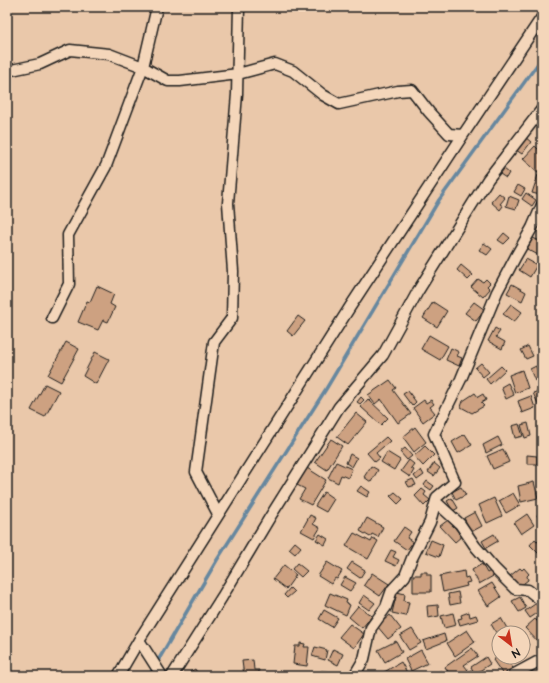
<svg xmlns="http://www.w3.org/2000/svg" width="549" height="683" viewBox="0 0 549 683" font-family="'Architects Daughter',sans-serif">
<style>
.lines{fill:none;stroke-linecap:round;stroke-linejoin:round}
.stream{stroke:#66879f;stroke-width:3.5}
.building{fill:#cda181;stroke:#1c1c1c}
.minor-casing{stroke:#1c1c1c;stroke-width:13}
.minor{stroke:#f4d6ba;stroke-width:10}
</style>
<rect width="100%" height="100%" fill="#eac8aa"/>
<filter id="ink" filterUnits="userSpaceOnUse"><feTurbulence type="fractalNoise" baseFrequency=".025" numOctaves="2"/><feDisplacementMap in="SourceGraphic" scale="8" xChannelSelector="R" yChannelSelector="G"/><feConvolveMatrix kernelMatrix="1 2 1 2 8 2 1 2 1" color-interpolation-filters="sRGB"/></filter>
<g filter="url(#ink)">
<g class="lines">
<path class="stream" d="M 149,676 L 217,560 L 326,389 L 439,200 L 542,58"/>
</g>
<path class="building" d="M 525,137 L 531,142 L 522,154 L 516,150 Z
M 535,146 L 542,153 L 542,169 L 539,173 L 523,159 Z
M 504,169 L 509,173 L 506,178 L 500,174 Z
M 538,175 L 542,177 L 542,190 L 540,195 L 532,193 Z
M 518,185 L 525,189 L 521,196 L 514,192 Z
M 499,193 L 505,198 L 500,204 L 503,206 L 500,210 L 491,202 Z
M 526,193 L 536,200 L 532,206 L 522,199 Z
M 509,196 L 519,200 L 516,209 L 506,206 Z
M 504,233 L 510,238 L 504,244 L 498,240 Z
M 533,238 L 542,242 L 542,251 L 540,256 L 527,249 Z
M 484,243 L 492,249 L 487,255 L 479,250 Z
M 526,259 L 537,265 L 530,277 L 519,270 Z
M 461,265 L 473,275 L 468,280 L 457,270 Z
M 478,279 L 483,282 L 486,279 L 490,283 L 487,286 L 490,289 L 483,297 L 471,287 Z
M 512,284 L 526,292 L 522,301 L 507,293 Z
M 97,286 L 114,294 L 110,304 L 115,307 L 108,322 L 103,320 L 98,330 L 78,322 L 87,301 L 90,302 Z
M 433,302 L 447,311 L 437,327 L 423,318 Z
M 474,302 L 485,310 L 476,321 L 465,313 Z
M 511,304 L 522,312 L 514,322 L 503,314 Z
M 298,316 L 305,321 L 293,336 L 287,331 Z
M 495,328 L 500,331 L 496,337 L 505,342 L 502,349 L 488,341 Z
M 429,335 L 448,346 L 440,360 L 421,349 Z
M 66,342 L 79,349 L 61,382 L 48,375 Z
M 528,346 L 533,356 L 526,359 L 521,350 Z
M 451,348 L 459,352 L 457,356 L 462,358 L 459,366 L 446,360 Z
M 95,352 L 109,359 L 96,384 L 83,376 Z
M 481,363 L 489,372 L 483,377 L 475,368 Z
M 501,366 L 505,370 L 490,384 L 486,379 Z
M 536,366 L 541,379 L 535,381 L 530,369 Z
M 522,370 L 528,388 L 515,393 L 509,375 Z
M 390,380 L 396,388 L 393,390 L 411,414 L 398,423 L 381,399 L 375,404 L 368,395 Z
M 508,383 L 514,395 L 506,399 L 501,387 Z
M 45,384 L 59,391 L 45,417 L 31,410 Z
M 542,390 L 542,404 L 539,406 L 533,393 Z
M 408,391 L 416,402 L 412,406 L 403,394 Z
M 475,393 L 478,397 L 483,394 L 486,400 L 481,403 L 484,406 L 472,413 L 461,407 L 463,401 Z
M 531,396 L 535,408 L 522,413 L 518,401 Z
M 361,397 L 364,400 L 360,404 L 357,402 Z
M 368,399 L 388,418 L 381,425 L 361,407 Z
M 424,400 L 426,403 L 431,400 L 434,404 L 430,407 L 435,413 L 423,422 L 413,408 Z
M 356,413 L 367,422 L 348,445 L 337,437 Z
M 528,423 L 531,436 L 525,438 L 521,425 Z
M 519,424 L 523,436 L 515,438 L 512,426 Z
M 415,427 L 426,442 L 414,452 L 403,437 Z
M 465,434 L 472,445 L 458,453 L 452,442 Z
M 386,437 L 390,441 L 376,453 L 380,458 L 375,462 L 367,453 Z
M 498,437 L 502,445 L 486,453 L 483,445 Z
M 331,439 L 342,446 L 327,470 L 315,462 Z
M 425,446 L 434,455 L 423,466 L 414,456 Z
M 405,448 L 412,456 L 407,460 L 400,452 Z
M 503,449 L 509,462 L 493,469 L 487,456 Z
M 387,452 L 400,460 L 394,470 L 381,462 Z
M 350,454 L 357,458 L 352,467 L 346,463 Z
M 527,455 L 537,456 L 537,464 L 527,464 Z
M 409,460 L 414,464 L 411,468 L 414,470 L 410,477 L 401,471 Z
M 336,462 L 352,469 L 348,478 L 341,475 L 338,483 L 328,478 Z
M 434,463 L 440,468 L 434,476 L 428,472 Z
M 371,466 L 378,470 L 371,482 L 364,477 Z
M 307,468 L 326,480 L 311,505 L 299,499 L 305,489 L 297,485 Z
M 421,470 L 424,475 L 417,480 L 414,476 Z
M 413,479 L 416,485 L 409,487 L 406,482 Z
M 427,481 L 434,486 L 431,490 L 424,485 Z
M 534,482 L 538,498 L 521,502 L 518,486 Z
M 361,486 L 370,492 L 367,497 L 357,491 Z
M 461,487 L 466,495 L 456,500 L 452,492 Z
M 422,489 L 426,492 L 424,495 L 430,500 L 424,506 L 415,496 Z
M 324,492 L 334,499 L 326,512 L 315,506 Z
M 395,492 L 403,499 L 398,504 L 390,496 Z
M 513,493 L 520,505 L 506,513 L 499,501 Z
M 452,498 L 458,508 L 453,511 L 447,501 Z
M 494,498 L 502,516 L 487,523 L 479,505 Z
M 475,512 L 482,526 L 471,532 L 464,518 Z
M 542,513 L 542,525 L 537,515 Z
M 527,514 L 534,525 L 521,534 L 514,523 Z
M 310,515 L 316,518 L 313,524 L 320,528 L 314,538 L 301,531 Z
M 367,518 L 383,527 L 378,537 L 372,534 L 370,537 L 360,531 Z
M 448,520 L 462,536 L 455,542 L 440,526 Z
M 404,527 L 411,532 L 407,538 L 413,542 L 407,550 L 394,541 Z
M 354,533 L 371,542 L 373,538 L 378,541 L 368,559 L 346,546 Z
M 320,534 L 328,539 L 325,545 L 316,540 Z
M 494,534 L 498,541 L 486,548 L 482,541 Z
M 535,539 L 542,546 L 542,557 L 530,545 Z
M 431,540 L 443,545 L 439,557 L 426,552 Z
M 295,542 L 301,547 L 295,554 L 289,549 Z
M 391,550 L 396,552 L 393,557 L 399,560 L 396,566 L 385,561 Z
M 327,562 L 342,571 L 337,579 L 335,578 L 331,584 L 318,576 Z
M 352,562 L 365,570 L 360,578 L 347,569 Z
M 297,563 L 307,571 L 301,577 L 292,569 Z
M 482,564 L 487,573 L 492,570 L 495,575 L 479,584 L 472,570 Z
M 284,565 L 296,575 L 286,589 L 273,579 Z
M 520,568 L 522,570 L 524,568 L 529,574 L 527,576 L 528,580 L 519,587 L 510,576 Z
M 464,571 L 465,578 L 468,577 L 470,582 L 466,583 L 467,586 L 443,592 L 440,576 Z
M 421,572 L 427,572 L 427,575 L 431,575 L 431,592 L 413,592 L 413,575 L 421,575 Z
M 372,573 L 389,584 L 380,596 L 364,585 Z
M 345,577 L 356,583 L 350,591 L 340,585 Z
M 492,583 L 501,597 L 488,606 L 478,591 Z
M 290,588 L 294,592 L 287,598 L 284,595 Z
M 397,592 L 405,594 L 404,601 L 409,602 L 406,616 L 392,613 Z
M 458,592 L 460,603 L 450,605 L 448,594 Z
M 330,593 L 347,600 L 346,603 L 350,605 L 346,615 L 325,605 Z
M 364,595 L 375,603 L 369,610 L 359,603 Z
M 520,597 L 526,608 L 519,612 L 512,601 Z
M 538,602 L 542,610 L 530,618 L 525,611 Z
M 438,605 L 439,616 L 428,618 L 427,606 Z
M 358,606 L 372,616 L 362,628 L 349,617 Z
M 324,610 L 338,618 L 332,627 L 319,619 Z
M 469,612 L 470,617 L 476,615 L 478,620 L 460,625 L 458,619 L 462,618 L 461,615 Z
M 453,613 L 456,625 L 444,628 L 441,616 Z
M 542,614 L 542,624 L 537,620 Z
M 390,615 L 401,629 L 388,639 L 377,626 Z
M 501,618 L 508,630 L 502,633 L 499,633 L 499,635 L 498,636 L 491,624 Z
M 535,619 L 542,626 L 542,646 L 525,628 Z
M 350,624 L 364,634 L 354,648 L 339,637 Z
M 412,629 L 421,643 L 409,650 L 400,636 Z
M 467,630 L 475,642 L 455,656 L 447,643 Z
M 444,634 L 446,641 L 426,649 L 423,641 Z
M 523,636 L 529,645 L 523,649 Z
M 396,641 L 402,652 L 385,662 L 378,650 Z
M 300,643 L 305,644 L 304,647 L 309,647 L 307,666 L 293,664 L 295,646 L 300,646 Z
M 315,647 L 327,650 L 325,660 L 312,656 Z
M 472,648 L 478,656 L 464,665 L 468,670 L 460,676 L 451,676 L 445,667 Z
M 333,649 L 343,654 L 338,665 L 328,660 Z
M 421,650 L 428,663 L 411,671 L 405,659 Z
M 499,656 L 499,657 L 506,657 L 514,670 L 504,676 L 493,660 Z
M 486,657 L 490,664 L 475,674 L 471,667 Z
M 253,660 L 254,670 L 259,670 L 259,676 L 244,676 L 242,661 Z
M 401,662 L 409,676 L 383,676 L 381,674 Z
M 195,669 L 199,676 L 193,676 L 190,672 Z
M 471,670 L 476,676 L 467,676 L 465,674 Z
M 321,671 L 336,672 L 336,676 L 321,676 Z
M 441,671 L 442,676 L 426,676 L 426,674 Z"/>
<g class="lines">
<g class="minor-casing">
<path id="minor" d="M 7,71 L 40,64 L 70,50 L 109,54 L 143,67 L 168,81 L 180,81 L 238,74 L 275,64 L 293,71 L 323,95 L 339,104 L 398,91 L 412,90 L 429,112 L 449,134 L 463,135
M 52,318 L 69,284 L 68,235 L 106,166 L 143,67 L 157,7
M 436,502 L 460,524 L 475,546 L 494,568 L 515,589 L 528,590 L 542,601
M 218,514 L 196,472 L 214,342 L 232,318 L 233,271 L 228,203 L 237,94 L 239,7
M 139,640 L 162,676
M 118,676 L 139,640 L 350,307 L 463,135 L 542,17
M 172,676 L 222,597 L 270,517 L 339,407 L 383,355 L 418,291 L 488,179 L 542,109
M 354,676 L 364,659 L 371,628 L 386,607 L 392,590 L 405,576 L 412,558 L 430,522 L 437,497 L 455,482 L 434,434 L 461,379 L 497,292 L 516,256 L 532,228 L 542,205
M 511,676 L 537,662 L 542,663"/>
</g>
<use href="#minor" class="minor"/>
</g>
</g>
<rect width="549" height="683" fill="none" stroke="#f4d6ba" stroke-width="24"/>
<rect x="12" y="12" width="525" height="659" fill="none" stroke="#1c1c1c" stroke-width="1.5" filter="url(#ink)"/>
<g transform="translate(511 645) rotate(149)"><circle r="19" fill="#f4d6ba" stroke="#9e8c7b"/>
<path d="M0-3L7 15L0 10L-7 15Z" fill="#c8321e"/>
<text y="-6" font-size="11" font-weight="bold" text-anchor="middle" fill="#1c1c1c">N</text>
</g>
</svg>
